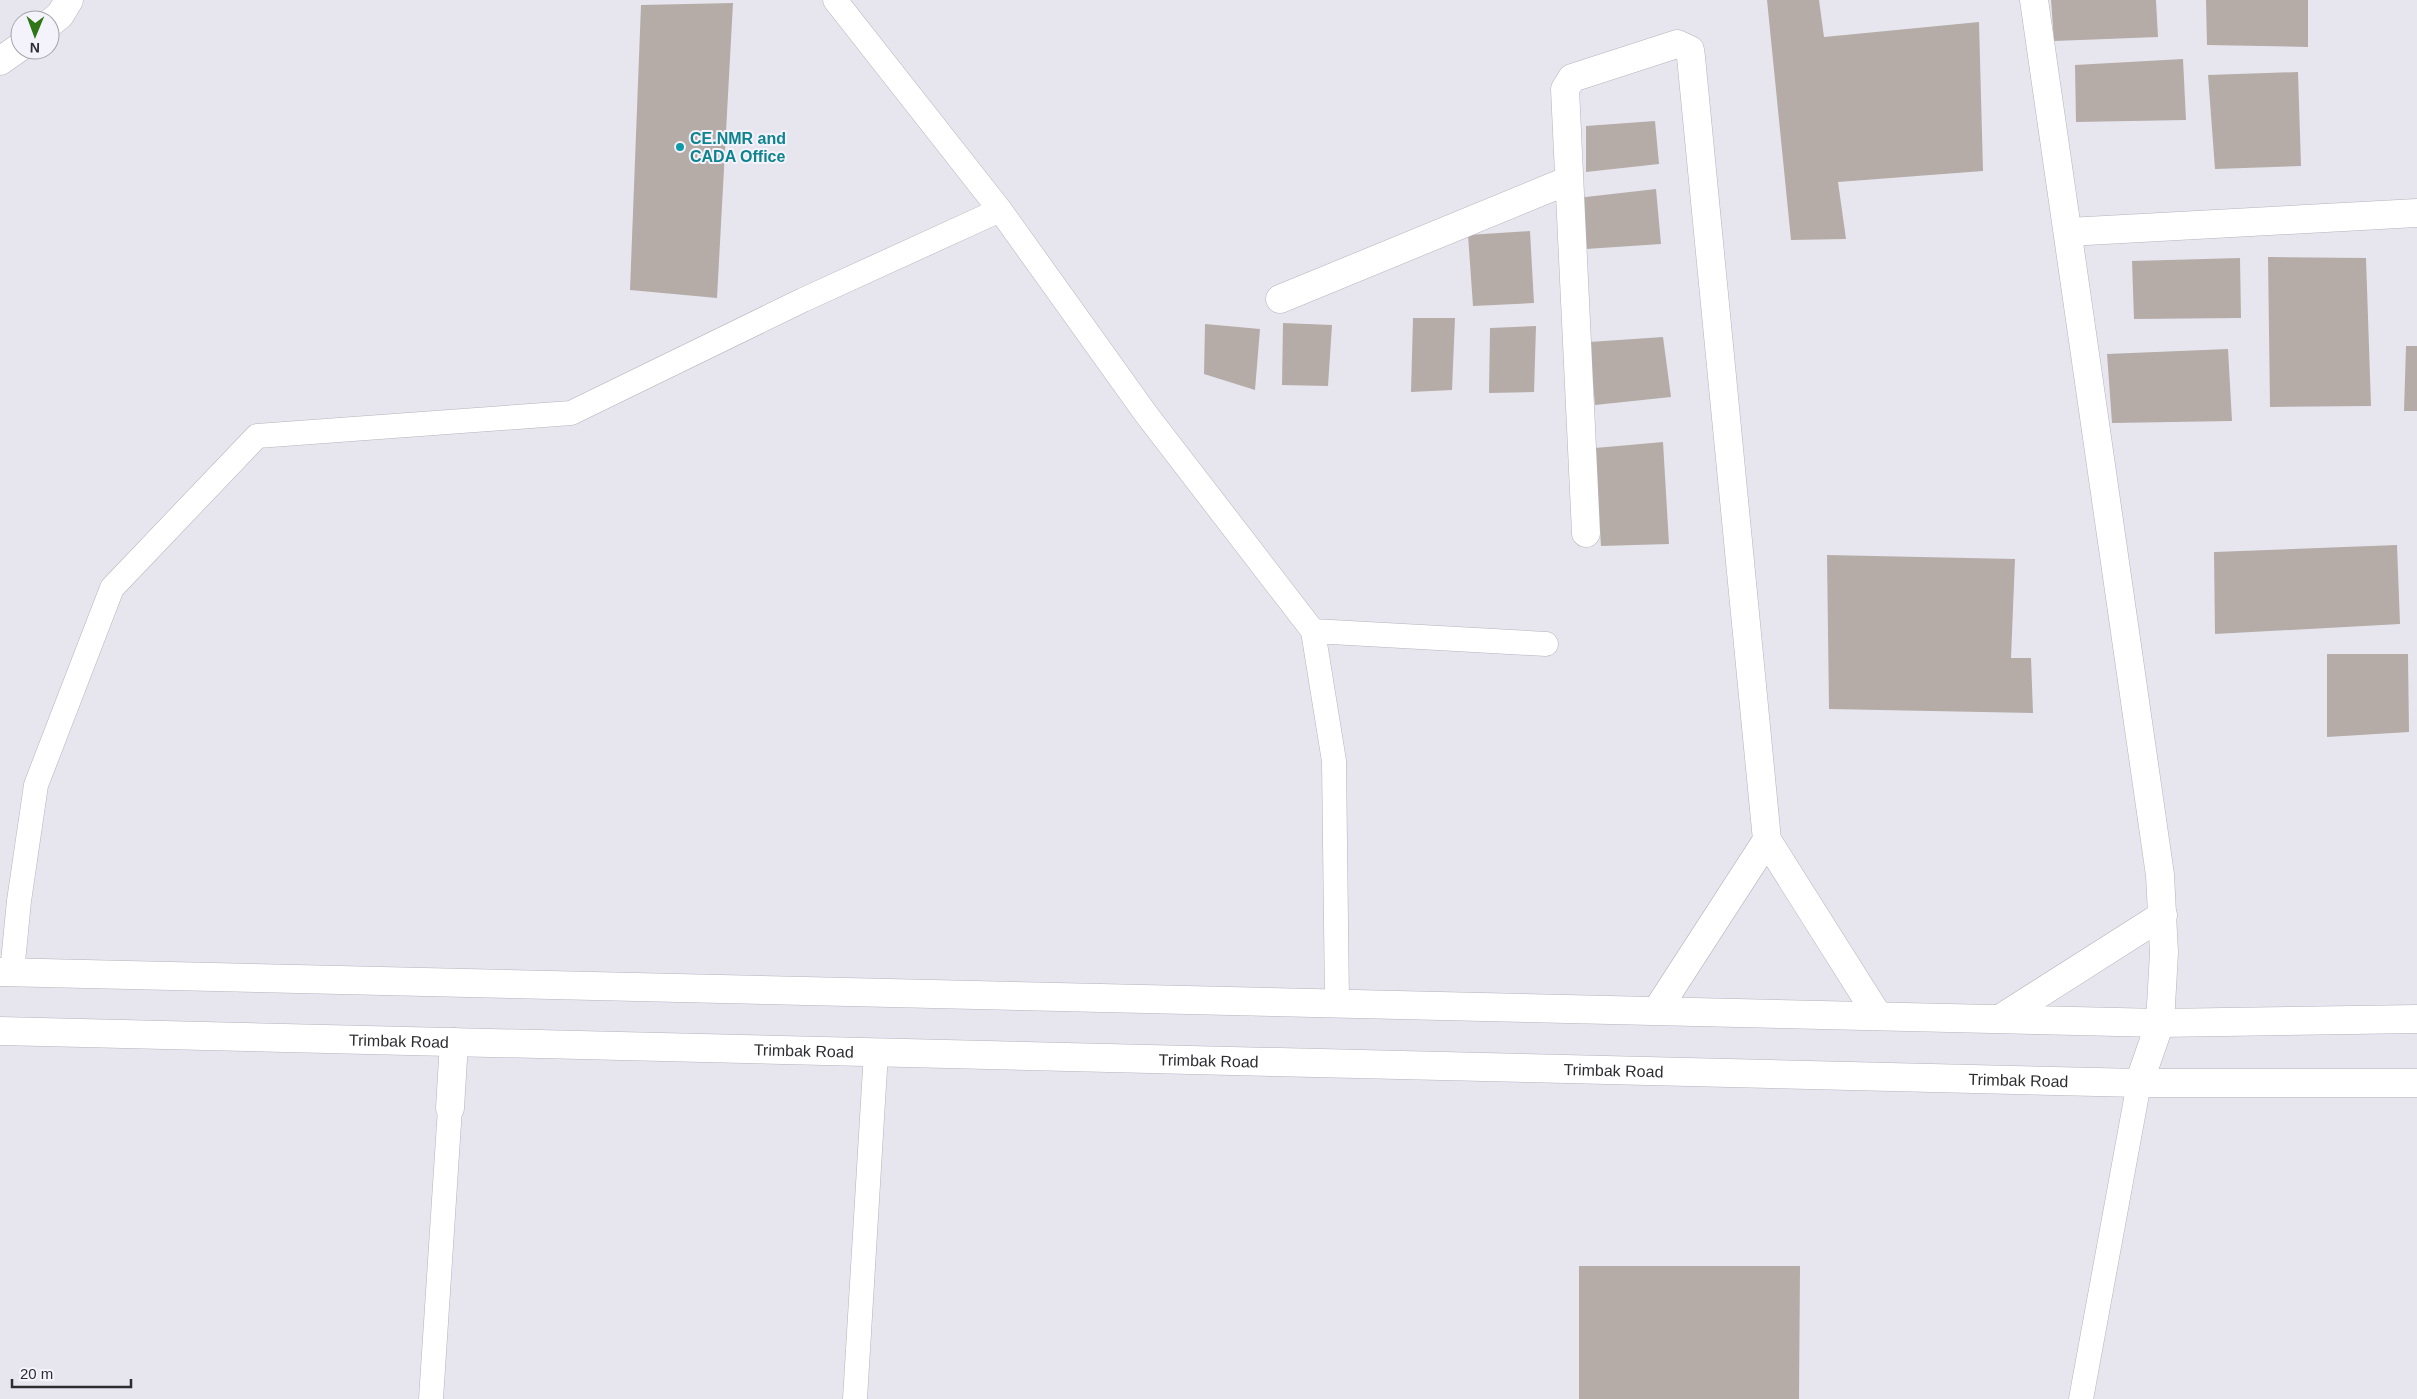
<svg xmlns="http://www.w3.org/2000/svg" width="2417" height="1399" viewBox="0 0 2417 1399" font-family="Helvetica,sans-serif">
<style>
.building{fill:#b5aca8}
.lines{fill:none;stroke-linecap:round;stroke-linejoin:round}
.lane-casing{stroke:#b4b3bc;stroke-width:25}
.street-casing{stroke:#b4b3bc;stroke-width:29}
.secondary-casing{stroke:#b4b3bc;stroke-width:29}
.primary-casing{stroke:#b4b3bc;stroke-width:29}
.highway-casing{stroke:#b4b3bc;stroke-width:29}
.lane{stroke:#fff;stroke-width:24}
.street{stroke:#fff;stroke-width:28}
.secondary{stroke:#fff;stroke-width:28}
.primary{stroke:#fff;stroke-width:28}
.highway{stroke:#fff;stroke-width:28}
.culture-dot{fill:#0f9aa8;stroke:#f4f3fc;stroke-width:2}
.labels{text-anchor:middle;stroke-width:4;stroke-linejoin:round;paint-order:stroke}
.culture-label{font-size:16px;font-weight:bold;fill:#0d838f;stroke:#f4f3fc;text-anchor:start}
.street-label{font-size:16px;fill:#2d2d31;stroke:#f4f3fc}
</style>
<rect width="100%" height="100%" fill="#e7e6ef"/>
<path class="building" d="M 1767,0 L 1819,0 L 1824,37 L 1979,22 L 1983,171 L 1838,182 L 1846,239 L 1791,240 Z
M 2051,0 L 2156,0 L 2158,37 L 2054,41 Z
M 2206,0 L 2308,0 L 2308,47 L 2207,45 Z
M 733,3 L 717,298 L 630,290 L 641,5 Z
M 2183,59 L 2186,120 L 2076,122 L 2075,65 Z
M 2298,72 L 2301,166 L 2215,169 L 2208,75 Z
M 1655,121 L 1659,164 L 1586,172 L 1586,126 Z
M 1656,189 L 1661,244 L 1586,249 L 1577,198 Z
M 1530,231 L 1534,303 L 1473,306 L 1468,235 Z
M 2268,257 L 2366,258 L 2371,406 L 2270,407 Z
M 2240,258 L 2241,318 L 2134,319 L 2132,261 Z
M 1413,318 L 1455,318 L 1452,390 L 1411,392 Z
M 1283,323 L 1332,325 L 1328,386 L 1282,385 Z
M 1205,324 L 1260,329 L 1255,390 L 1204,374 Z
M 1536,326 L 1534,392 L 1489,393 L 1490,328 Z
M 1663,337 L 1671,397 L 1595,405 L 1589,342 Z
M 2406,346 L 2417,346 L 2417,411 L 2404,411 Z
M 2228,349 L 2232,421 L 2112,423 L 2107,354 Z
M 1663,442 L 1669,544 L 1601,546 L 1595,448 Z
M 2397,545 L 2400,624 L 2215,634 L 2214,552 Z
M 1827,555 L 2015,559 L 2011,658 L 2031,658 L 2033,713 L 1829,709 Z
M 2327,654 L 2408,654 L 2409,732 L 2327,737 Z
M 1579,1266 L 1800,1266 L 1799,1399 L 1579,1399 Z"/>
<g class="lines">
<g class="lane-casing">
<path id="lane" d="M 835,0 L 1000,210 L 1146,414 L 1313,631 L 1334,761 L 1337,1003
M 1313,631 L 1546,644
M 12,972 L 19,901 L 36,785 L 112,588 L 257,436 L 571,413 L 803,300 L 1000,210
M 431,1399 L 450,1108
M 855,1399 L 876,1052
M 2081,1399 L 2139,1083"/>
</g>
<g class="street-casing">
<path id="street" d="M 2068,232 L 2417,213
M 1280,299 L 1567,181
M 1586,533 L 1565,89 L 1572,78 L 1677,44 L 1690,50 L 1691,57 L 1767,840 L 1878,1016
M 1657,1010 L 1767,840
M 450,1108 L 454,1042"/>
</g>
<g class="secondary-casing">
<path id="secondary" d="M 2034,0 L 2160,875 L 2164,953 L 2160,1023 L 2139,1083"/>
</g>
<g class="primary-casing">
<path id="primary" d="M 50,23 L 60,15 L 69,0
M 0,61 L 20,47"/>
</g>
<g class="highway-casing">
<g id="highway">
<path d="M 0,972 L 2160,1023 L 2417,1019"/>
<path d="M 2001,1018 L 2163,915"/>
<path id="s1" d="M 0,1031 L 2139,1083 L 2417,1083"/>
</g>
</g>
<use href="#lane" class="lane"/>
<use href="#street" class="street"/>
<use href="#secondary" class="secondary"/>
<use href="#primary" class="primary"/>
<use href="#highway" class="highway"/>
</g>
<circle class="culture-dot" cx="680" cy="147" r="5"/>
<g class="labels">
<g class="culture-label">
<text x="690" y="144">CE.NMR and<tspan x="690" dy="18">CADA Office</tspan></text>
</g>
<g class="street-label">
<text dy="6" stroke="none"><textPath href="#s1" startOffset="399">Trimbak Road</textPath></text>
<text dy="6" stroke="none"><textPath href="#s1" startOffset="804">Trimbak Road</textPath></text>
<text dy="6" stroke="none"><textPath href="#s1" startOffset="1209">Trimbak Road</textPath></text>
<text dy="6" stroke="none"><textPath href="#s1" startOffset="1614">Trimbak Road</textPath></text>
<text dy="6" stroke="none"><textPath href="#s1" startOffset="2019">Trimbak Road</textPath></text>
</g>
</g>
<g transform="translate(35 35) rotate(181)"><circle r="24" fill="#f4f3fc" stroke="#a4a4ab"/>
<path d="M0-4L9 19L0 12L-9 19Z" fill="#307516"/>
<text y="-8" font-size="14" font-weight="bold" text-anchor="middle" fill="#2d2d31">N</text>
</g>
<path d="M12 1379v8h119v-8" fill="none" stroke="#2d2d31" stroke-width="2.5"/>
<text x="20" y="1379" font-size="15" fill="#2d2d31" stroke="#f4f3fc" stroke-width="4" paint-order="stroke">20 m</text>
</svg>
